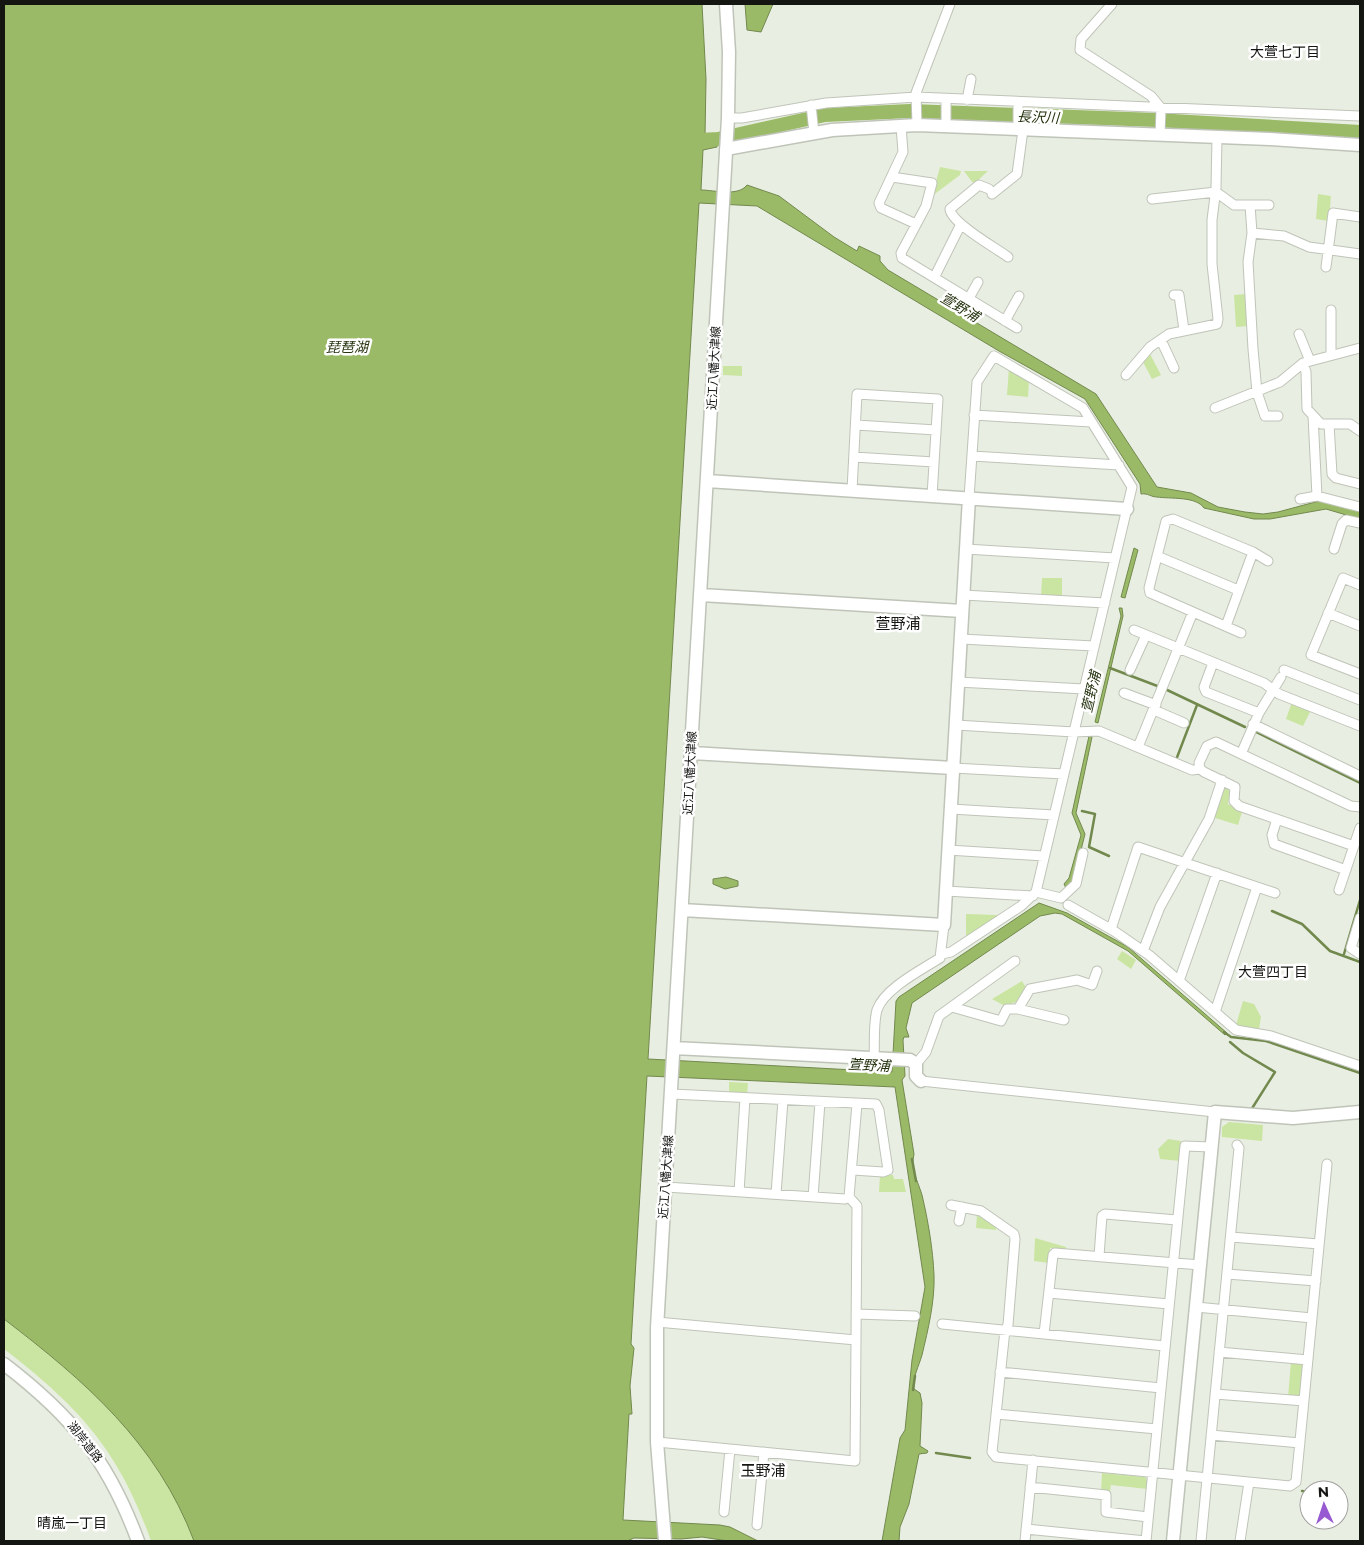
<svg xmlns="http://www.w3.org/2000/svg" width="1364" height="1545" viewBox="0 0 1364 1545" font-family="Montserrat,'Noto Sans JP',sans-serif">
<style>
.green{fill:#cae5a1}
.water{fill:#9bba67;stroke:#72894e}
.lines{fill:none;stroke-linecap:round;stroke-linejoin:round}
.stream{stroke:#72894e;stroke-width:2.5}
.river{stroke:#9bba67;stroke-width:14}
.street-casing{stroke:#bfc4b8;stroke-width:11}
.secondary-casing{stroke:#bfc4b8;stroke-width:15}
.street{stroke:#fff;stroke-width:9}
.secondary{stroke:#fff;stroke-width:12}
.labels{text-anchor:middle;stroke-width:5;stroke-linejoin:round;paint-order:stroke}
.street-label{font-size:12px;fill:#141612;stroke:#fff}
.neighbourhood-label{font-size:14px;fill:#141612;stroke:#fff}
.water-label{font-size:14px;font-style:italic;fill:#273411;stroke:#fff}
.quarter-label{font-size:15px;fill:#141612;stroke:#fff}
</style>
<rect width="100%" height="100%" fill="#e9eee2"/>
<path class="green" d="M 940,167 L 961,171 L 960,175 L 932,196 Z
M 964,171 L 988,171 L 976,182 L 972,182 Z
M 1318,194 L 1331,196 L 1329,221 L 1316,219 Z
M 1246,294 L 1248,326 L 1236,327 L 1234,295 Z
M 1150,354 L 1161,375 L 1152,379 L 1142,360 Z
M 723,366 L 742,366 L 742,376 L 723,375 Z
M 1009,368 L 1029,380 L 1028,397 L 1007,395 Z
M 1042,578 L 1062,578 L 1062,597 L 1041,596 Z
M 1292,702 L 1311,710 L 1303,726 L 1286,719 Z
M 1224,785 L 1230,791 L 1228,804 L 1242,812 L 1238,825 L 1212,817 Z
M 966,914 L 997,915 L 998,917 L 966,938 Z
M 1122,951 L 1136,960 L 1131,969 L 1117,959 Z
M 1022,981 L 1027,989 L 1019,1001 L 1005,1006 L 992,999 Z
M 1243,1001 L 1254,1004 L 1261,1017 L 1259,1029 L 1243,1028 L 1236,1025 Z
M 729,1082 L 748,1083 L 747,1095 L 729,1094 Z
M 1229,1122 L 1263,1125 L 1262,1141 L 1222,1137 L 1222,1127 Z
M 1168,1139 L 1181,1141 L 1180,1161 L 1160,1159 L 1158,1149 Z
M 880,1175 L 893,1175 L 894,1179 L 903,1179 L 906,1192 L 879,1192 Z
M 977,1215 L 996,1227 L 996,1230 L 976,1228 Z
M 1035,1238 L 1066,1247 L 1066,1249 L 1050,1248 L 1049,1263 L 1034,1261 Z
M 4,1319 C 85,1381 157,1443 194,1541 L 151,1541 C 119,1450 79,1407 4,1349 Z
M 1291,1362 L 1301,1363 L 1304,1367 L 1301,1395 L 1298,1397 L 1288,1397 Z
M 1102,1473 L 1145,1477 L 1147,1480 L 1147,1489 L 1111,1485 L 1110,1492 L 1101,1492 Z"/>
<path class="water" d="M 4,4 L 702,4 L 706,79 L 705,136 L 718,133 L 717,147 L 703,150 L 701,190 C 714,190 738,197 747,185 L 779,196 L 834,237 L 857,251 L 859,246 L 880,256 L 880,261 L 888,270 L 1096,394 L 1157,487 L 1191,493 L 1218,507 L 1245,512 L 1263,514 L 1278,512 L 1319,501 L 1360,510 L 1360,519 L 1326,509 L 1270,519 L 1254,519 L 1204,508 C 1196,496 1170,499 1157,497 C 1151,497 1148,493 1141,494 L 1140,484 L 1085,399 L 999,351 L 757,206 L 699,203 L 648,1059 L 892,1072 L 896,1001 L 899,997 L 1039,903 L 1067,913 L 1128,947 L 1227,1033 L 1225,1035 L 1128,951 L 1062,914 L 1055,913 L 1040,916 L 912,1003 L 906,1028 L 909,1037 L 904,1037 L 903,1040 L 905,1076 L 902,1080 L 914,1154 C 910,1170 918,1181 922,1195 C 928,1220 933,1250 934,1275 C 935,1301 928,1330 922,1355 C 919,1366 912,1378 914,1389 L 920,1393 L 922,1403 L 920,1446 L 928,1451 L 927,1453 L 919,1454 L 909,1504 L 900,1527 L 899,1541 L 882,1541 L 900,1438 L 905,1430 L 912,1360 L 925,1287 L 895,1087 L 647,1076 L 631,1344 L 634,1348 L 630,1386 L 632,1414 L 629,1414 L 623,1520 L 720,1525 L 730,1527 L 758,1541 L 728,1541 L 702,1537 L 681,1539 L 634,1538 L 627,1541 L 194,1541 C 157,1443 85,1381 4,1319 Z
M 745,4 L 773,4 L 761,32 L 747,30 Z
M 1134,548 L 1138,550 L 1125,598 L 1121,597 Z
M 1119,608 L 1122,608 L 1123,616 L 1098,723 L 1095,722 L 1121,616 Z
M 1089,736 L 1092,737 L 1076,813 L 1085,834 L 1073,882 L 1066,888 L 1064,884 L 1069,878 L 1081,835 L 1072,813 Z
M 726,877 L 738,881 L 738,886 L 725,889 L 713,884 L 713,879 Z"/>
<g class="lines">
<path class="stream" d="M 1110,668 L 1160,687
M 1165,689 L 1245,727
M 1256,732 L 1360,783
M 1176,760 L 1197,705
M 1082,811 L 1095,814 L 1089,847 L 1109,856
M 1272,911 L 1302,924 L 1330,951 L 1360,962
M 1344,954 L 1360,900
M 1224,1032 L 1231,1037 L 1266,1041 L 1360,1073
M 1230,1042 L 1243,1053 L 1275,1072 L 1251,1110
M 912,1159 L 916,1181
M 913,1390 L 915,1376
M 936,1453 L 970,1458
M 1302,1491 L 1309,1492"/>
<path class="river" d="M 699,140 L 718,139 L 825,115 L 910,111 L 1156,120 L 1360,132"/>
<g class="street-casing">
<path id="street" d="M 1112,4 L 1081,39 L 1080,50 L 1151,96 L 1161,108 L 1160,135
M 946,100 L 946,127
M 967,100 L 971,79
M 1018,102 L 1018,129
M 811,105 L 814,133
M 728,118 L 742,118 L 826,103 L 916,97 L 1360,116
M 917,125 L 916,93 L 950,4
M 901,126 L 903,152 L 879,203 L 881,208 L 916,224
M 892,177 L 932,183 L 926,206 L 901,253 L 902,258 L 1017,328
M 989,189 L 979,185 L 950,209 C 951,223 996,248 1008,257
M 992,194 L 1017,174 L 1023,130
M 1152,199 L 1216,192 L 1234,205 L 1269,205
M 1250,205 L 1252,233 L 1248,262 L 1253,349 L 1257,392 L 1265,416 L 1278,416
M 1252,233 L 1284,236 L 1309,247 L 1360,254
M 1326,267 L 1333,213 L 1360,217
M 935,276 L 961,224
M 1174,295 L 1179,295 L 1184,330
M 969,298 L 978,282
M 1331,310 L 1331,354
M 1005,321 L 1019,296
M 1299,334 L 1310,361
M 1161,340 L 1174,368
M 1303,363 L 1306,372 L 1307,409 L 1321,424 L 1350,424 L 1360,431
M 1126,375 L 1150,347 L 1169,334 L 1217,324 L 1218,319 L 1212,264 L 1212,220 L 1216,188 L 1217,137
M 1215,408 L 1280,382 L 1303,363 L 1360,348
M 974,415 L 1091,422
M 1313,416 L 1317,496 L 1360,507
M 1329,424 L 1332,474 L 1336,478 L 1360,484
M 856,425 L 936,430
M 972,456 L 1119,465
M 854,457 L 934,462
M 852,490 L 857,394 L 938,399 L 932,496
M 1300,499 L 1317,496
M 966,549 L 1115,558
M 1334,549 L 1342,524 L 1346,520 L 1360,523
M 1157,556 L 1238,590
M 1360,585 L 1343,578 L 1311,655 L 1360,674
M 963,595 L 1105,603
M 1193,612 L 1241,633
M 1328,613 L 1360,626
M 1226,626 L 1253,552
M 1134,630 L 1264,683 L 1279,694 L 1360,726
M 961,639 L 1094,646
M 1213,663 L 1204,687 L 1206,692 L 1259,713
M 1130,670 L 1146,635
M 1284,670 L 1360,700
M 958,682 L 1084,689
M 1124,693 L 1156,705
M 1154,710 L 1184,723
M 1253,724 L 1360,776
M 956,725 L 1074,732 L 1099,731 L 1192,770 L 1200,769
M 1138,747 L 1193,612 L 1150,593 L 1149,588 L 1166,521 L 1173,519 L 1253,552 L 1268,561
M 1241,754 L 1259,713 L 1281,677
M 953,768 L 1064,774
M 951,809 L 1054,815
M 1277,819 L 1272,835 L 1274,844 L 1346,870
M 1354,846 L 1239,806 L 1234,801 L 1235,787 L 1204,772 L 1200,769 L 1199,763 L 1207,746 L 1216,742 L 1351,806 L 1360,807
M 948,850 L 1044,856
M 1339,890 L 1360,828
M 946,891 L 1033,896
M 1036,892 L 1061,898 L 1076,884 L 1083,853
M 1068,905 L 1114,931 L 1149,955 L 1236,1030 L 1271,1036 L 1360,1066
M 1360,918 L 1351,948 L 1360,954
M 1111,929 L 1138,847 L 1275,893
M 1143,951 L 1160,907 L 1209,819 L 1222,780
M 942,954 L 951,952 L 1021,906 L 1036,892 L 1132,487 L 1083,408 L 994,356 L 977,382 L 969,498
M 1179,981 L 1217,873
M 952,1007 L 1001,1021 L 1007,1009 L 1018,1009 L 1064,1020
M 1018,1009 L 1030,989 L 1077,980 L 1092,985 L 1097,971
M 1215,1012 L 1257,887
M 874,1058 C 875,1043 873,1025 877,1010 C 884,989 921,970 940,958 L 944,925
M 916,1064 L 926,1052 L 939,1016 L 1015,961
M 921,1081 L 1215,1112
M 672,1094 L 876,1104 L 879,1110 L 888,1170 L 883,1172 L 853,1170
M 666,1187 L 845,1199 L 849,1197 L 857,1104
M 739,1192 L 745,1098
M 776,1194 L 783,1100
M 813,1197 L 820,1102
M 849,1197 L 857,1206 L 856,1340
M 951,1205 L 981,1211 L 1014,1234 L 1015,1239 L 1008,1325 L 1005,1330 L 992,1452 L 996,1457 L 1290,1486 L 1296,1482 L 1327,1164
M 959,1221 L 962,1207
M 1231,1237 L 1319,1244
M 1099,1256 L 1102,1216 L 1105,1214 L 1177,1220
M 1227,1274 L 1316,1281
M 1049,1293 L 1169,1304
M 1196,1307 L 1312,1318
M 856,1314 L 915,1316
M 942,1324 L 1165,1346
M 1044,1334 L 1053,1255 L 1055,1253 L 1200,1265
M 1219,1352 L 1308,1360
M 1000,1372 L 1161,1388
M 1215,1394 L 1304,1401
M 996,1414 L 1157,1429
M 1211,1435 L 1300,1443
M 657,1442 L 855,1461 L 856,1340 L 657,1322
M 1030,1487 L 1106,1495 L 1106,1512 L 1148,1517
M 724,1512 L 730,1449
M 757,1525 L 764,1452
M 1026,1529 L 1146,1541
M 1025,1541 L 1033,1460
M 1146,1541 L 1185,1146 L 1211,1147
M 1201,1541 L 1239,1148 L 1237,1145
M 1240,1541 L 1249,1482"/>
</g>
<g class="secondary-casing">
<path id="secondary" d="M 726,149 L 832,130 L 917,125 L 1270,139 L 1360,145
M 707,481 L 1127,509
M 701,595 L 962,611
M 692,753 L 953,768
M 682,910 L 944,925 L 969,498
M 674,1048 L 910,1060 L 916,1064 L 916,1076 L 921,1081
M 4,1364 C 72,1416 108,1460 138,1541
M 665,1541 L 657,1442 L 657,1328 L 728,118 L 729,52 L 726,4
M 1173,1541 L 1215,1112 L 1293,1118 L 1360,1112"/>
</g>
<use href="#street" class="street"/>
<use href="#secondary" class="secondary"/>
</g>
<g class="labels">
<g class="street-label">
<text transform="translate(714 368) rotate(-87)" y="4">近江八幡大津線</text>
<text transform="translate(690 773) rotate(-87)" y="4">近江八幡大津線</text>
<text transform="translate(666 1177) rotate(-86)" y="4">近江八幡大津線</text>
<text transform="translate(85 1442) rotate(52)" y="4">湖岸道路</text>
</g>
<g class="neighbourhood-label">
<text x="1285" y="57">大萱七丁目</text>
<text x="1273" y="977">大萱四丁目</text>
<text x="72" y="1528">晴嵐一丁目</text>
</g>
<g class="water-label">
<text transform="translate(1038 117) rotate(3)" y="5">長沢川</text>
<text transform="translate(960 307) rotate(31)" y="5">萱野浦</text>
<text x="347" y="352">琵琶湖</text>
<text transform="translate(1091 692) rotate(-77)" y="5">萱野浦</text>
<text transform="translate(869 1065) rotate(3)" y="5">萱野浦</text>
</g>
<g class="quarter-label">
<text x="898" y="629">萱野浦</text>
<text x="763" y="1476">玉野浦</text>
</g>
</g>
<rect width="1364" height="1545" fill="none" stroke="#141612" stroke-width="10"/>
<g transform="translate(1324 1505) rotate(357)"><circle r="24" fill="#ffffff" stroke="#a1a2a0"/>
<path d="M0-4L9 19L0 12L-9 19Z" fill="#985ad0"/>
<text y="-8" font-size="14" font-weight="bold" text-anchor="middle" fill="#141612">N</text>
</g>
</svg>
